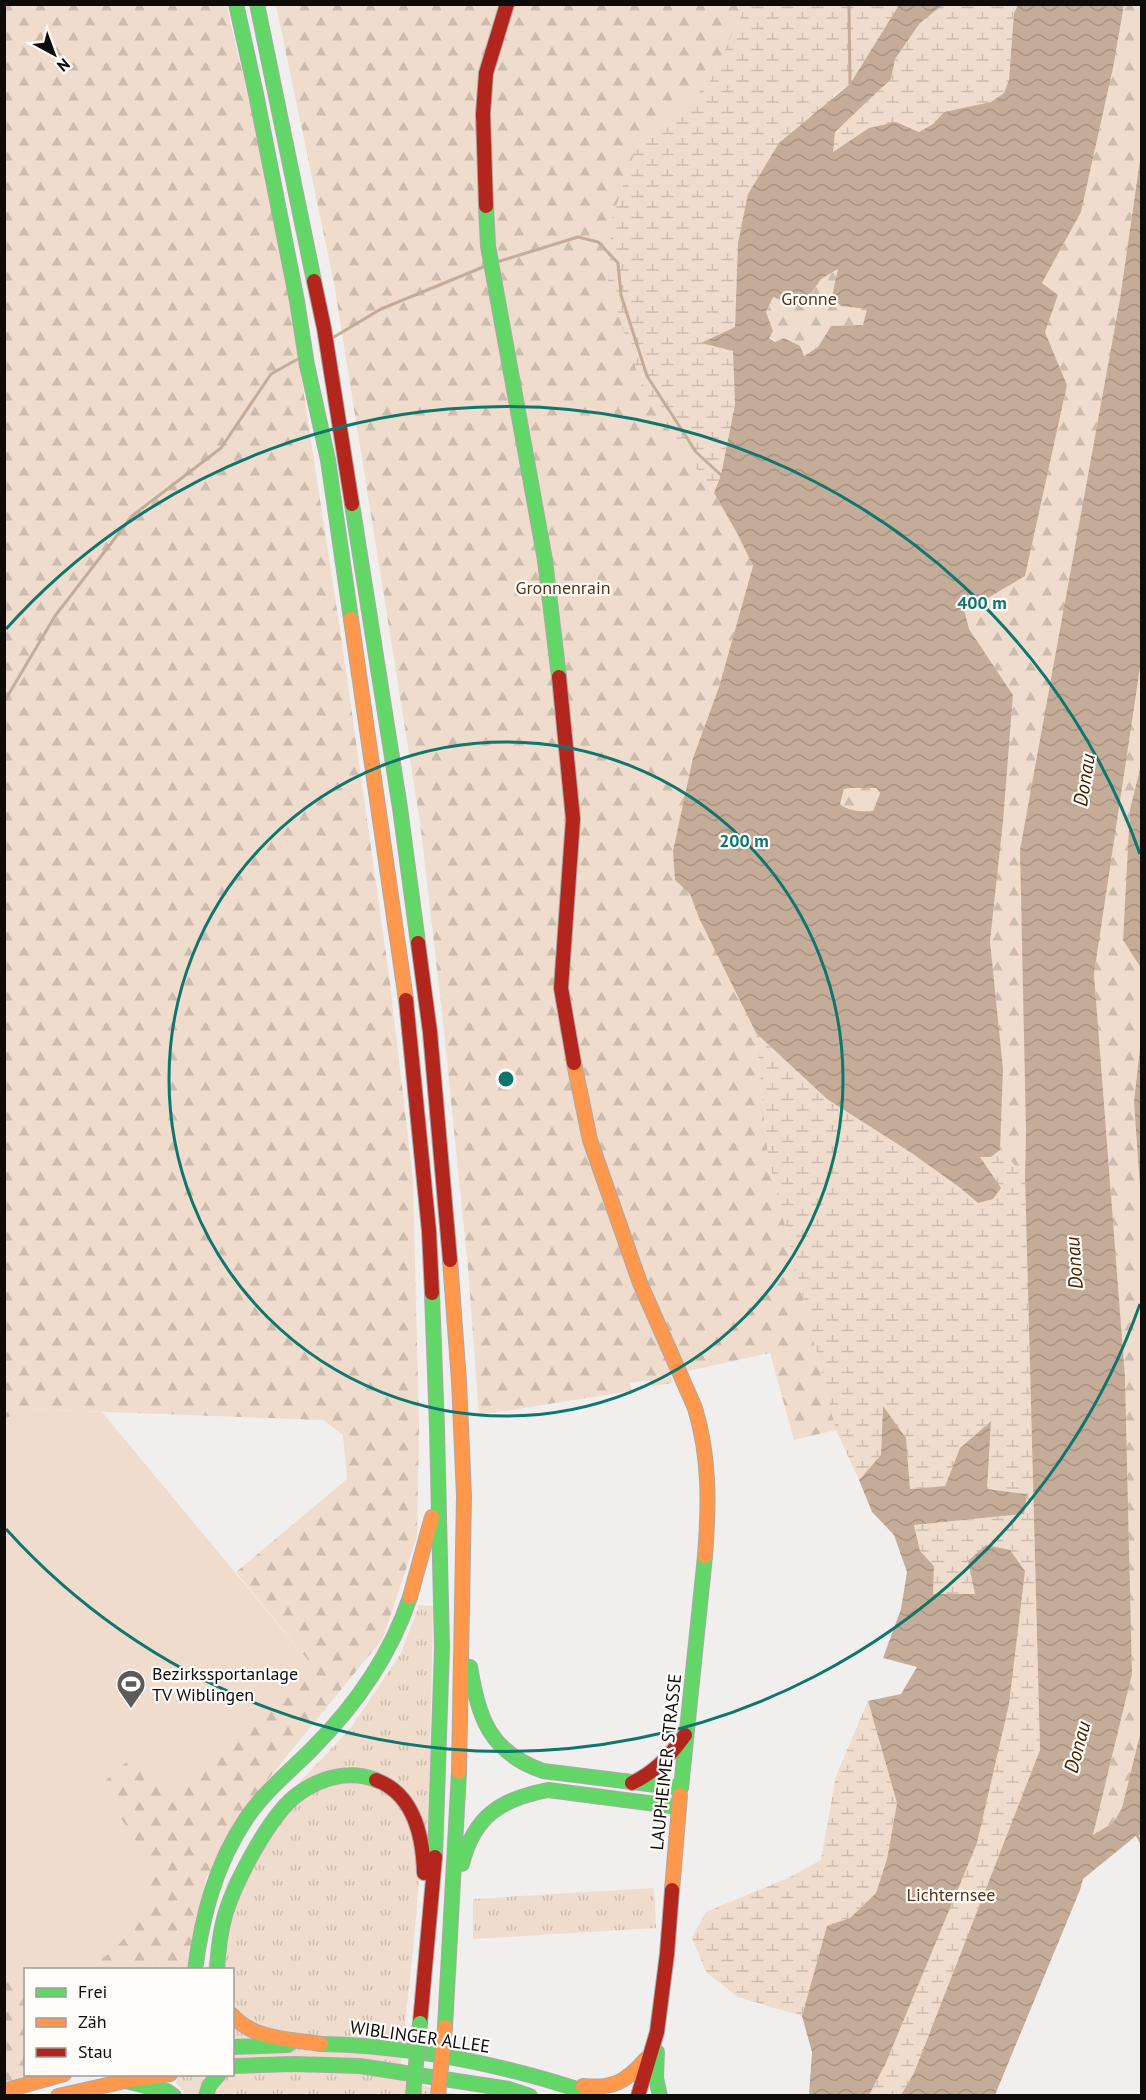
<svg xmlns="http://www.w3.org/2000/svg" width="1146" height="2100" viewBox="0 0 1146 2100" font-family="'PT Sans',sans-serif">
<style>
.grass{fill:url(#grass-tufts)}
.forest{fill:url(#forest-firs)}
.wetland{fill:url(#wetland-marsh)}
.pitch{fill:#efdccc}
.water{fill:url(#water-waves);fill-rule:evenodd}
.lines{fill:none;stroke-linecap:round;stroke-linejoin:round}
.stream{stroke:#c5ac98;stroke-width:3}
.fast-casing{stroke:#aaa9a7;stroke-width:16}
.slow-casing{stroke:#aaa9a7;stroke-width:16}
.jam-casing{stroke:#aaa9a7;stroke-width:16}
.fast{stroke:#63d668;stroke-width:14}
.slow{stroke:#ff974d;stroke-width:14}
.jam{stroke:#b3261e;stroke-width:14}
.fast-bridge-casing{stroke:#afa69e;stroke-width:16;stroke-linecap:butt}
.slow-bridge-casing{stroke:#afa69e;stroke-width:16;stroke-linecap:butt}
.fast-bridge{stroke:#63d668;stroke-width:14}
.slow-bridge{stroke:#ff974d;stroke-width:14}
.ring{fill:none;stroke:#0f766e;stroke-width:3}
.labels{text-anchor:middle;stroke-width:4.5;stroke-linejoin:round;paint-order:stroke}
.park-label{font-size:18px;fill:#573411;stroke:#fffcfa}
.poi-label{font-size:18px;fill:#0d0c0b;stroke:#fffcfa;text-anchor:start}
.street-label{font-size:18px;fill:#0d0c0b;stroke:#fffcfa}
.water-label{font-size:20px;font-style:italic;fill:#452300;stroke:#fffcfa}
.centre{fill:#0f766e;stroke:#fffcfa;stroke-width:3}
.ring-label{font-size:18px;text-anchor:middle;font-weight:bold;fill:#0f766e;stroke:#fffcfa;stroke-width:4.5;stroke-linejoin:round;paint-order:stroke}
</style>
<defs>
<pattern id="grass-tufts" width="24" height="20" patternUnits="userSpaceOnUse" patternTransform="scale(1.5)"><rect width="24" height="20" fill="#efdccc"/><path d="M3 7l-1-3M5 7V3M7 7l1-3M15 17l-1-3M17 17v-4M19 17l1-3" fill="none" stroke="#ccbcae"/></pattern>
<pattern id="forest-firs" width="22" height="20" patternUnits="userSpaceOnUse" patternTransform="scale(1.5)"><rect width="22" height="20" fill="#efdccc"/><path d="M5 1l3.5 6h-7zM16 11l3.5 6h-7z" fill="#ccbcae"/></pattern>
<pattern id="wetland-marsh" width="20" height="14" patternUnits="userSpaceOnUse" patternTransform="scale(1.5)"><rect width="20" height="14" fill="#efdccc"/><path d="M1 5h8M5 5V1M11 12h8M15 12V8" fill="none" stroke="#ccbcae"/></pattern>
<pattern id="water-waves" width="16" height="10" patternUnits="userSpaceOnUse" patternTransform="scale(1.5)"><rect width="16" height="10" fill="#c5ac98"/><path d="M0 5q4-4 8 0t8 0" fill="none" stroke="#a89382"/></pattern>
</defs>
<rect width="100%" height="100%" fill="#f1efed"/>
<path class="grass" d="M 419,1605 L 433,1606 L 429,1816 L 420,1867 L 414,1940 L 399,2079 L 458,2095 L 187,2096 L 176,2083 L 178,2075 L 232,2074 L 232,1970 L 207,1969 L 227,1883 L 270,1813 L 350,1729 L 401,1653 Z
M 654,1888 L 656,1928 L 473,1939 L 473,1899 Z"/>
<path class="forest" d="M 5,5 L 226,5 L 275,206 L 341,636 L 389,975 L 413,1180 L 419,1424 L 417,1536 L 383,1638 L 265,1783 L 206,1878 L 191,1969 L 85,1969 L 88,1968 L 146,1860 L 130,1831 L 97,1788 L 132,1756 L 165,1792 L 311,1664 L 236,1572 L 347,1479 L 343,1435 L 323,1420 L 25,1409 L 5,1419 Z
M 276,5 L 743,5 L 742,14 L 710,81 L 671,119 L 635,151 L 641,385 L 682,449 L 714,493 L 738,535 L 753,566 L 719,687 L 693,758 L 690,894 L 699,918 L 756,1033 L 768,1157 L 836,1430 L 794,1440 L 770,1353 L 670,1375 L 673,1383 L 653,1386 L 650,1380 L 630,1383 L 631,1391 L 479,1415 L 468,1268 L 442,1012 L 420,822 L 334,283 Z
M 1124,5 L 1141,5 L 1141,153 L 1120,299 L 1026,1130 L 1025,1176 L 1000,1150 L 1003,1069 L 990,941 L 1003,822 L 1013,695 L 969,629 L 964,609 L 976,605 L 1025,576 L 1067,385 L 1045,332 L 1058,295 L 1042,283 L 1081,212 L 1113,68 Z
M 839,269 L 841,306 L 868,309 L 863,326 L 831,326 L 818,347 L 803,356 L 769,337 L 766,313 L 773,296 L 801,307 L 821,279 Z
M 1141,654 L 1141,765 L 1130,809 L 1123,940 L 1142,968 L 1142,1039 L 1134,1102 L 1142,1200 L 1142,1731 L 1122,1808 L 1113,1823 L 1093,1836 L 1132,1674 L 1125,1377 L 1094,974 Z
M 876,787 L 880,792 L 873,811 C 862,812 848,811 840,804 L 844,790 L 850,788 Z
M 5,1971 L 25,1977 L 26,2074 L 36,2075 L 5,2084 Z"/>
<path class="wetland" d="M 743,5 L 899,5 L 850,84 L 834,95 L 738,243 L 735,327 L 702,343 L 733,351 L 735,404 L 721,475 L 714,493 L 682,449 L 641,385 L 608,283 L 612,218 L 635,151 L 671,119 L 710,81 L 742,14 Z
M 943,5 L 1018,5 L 1014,13 L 1009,80 L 1004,93 L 991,102 L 944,112 L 933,124 L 919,132 L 896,122 L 832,152 L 835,132 L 891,79 L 895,59 L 920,23 Z
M 756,1033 L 827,1099 L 913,1154 L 959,1187 L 978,1203 L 983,1163 L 980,1157 L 991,1157 L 1000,1150 L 1025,1176 L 1040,1750 L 914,2073 L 901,2095 L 869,2095 L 885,2065 L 927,1961 L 976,1594 L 933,1594 L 934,1566 L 920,1551 L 914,1525 L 1024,1514 L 1027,1494 L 987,1489 L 990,1421 L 960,1448 L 945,1486 L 910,1489 L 906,1438 L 883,1407 L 881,1456 L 859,1480 L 836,1430 L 768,1157 Z
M 868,1701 L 897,1803 L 887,1859 L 876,1893 L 850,1918 L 827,1927 L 802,2016 L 738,1997 L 706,1972 L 692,1938 L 706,1912 L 790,1877 L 821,1860 L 836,1776 Z"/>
<path class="pitch" d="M 25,1409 L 102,1412 L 311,1664 L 165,1792 L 132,1757 L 97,1788 L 130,1831 L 146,1860 L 147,1879 L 144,1904 L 134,1927 L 113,1951 L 88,1968 L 26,1970 L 25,1977 L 4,1971 L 4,1419 Z"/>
<path class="water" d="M 899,5 L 943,5 L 920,23 L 895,59 L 891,79 L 835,132 L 833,152 L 869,128 L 896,122 L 919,132 L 933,124 L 944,112 L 991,102 L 1004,93 L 1009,80 L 1014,13 L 1018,5 L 1124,5 L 1113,68 L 1081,212 L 1042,283 L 1058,295 L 1045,332 L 1067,385 L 1025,576 L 976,605 L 964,609 L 969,629 L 1013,695 L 1003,822 L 990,941 L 1003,1069 L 1000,1150 L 991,1157 L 980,1157 L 1001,1188 L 993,1199 L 978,1203 L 959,1187 L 913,1154 L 827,1099 L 756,1033 L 699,918 L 690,894 L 675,880 L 673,851 L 693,758 L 719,687 L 753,566 L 738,535 L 714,493 L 721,475 L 735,404 L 733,351 L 701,343 L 735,327 L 738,243 L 748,194 L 779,143 L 850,84 ZM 838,269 L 832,297 L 841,306 L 867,309 L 863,325 L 831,326 L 818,347 L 804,356 L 800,346 L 784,338 L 775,342 L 769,338 L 773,331 L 766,312 L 773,297 L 801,308 L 821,279 ZM 876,788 L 880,793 L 873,811 C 862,812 848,811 840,804 L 844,789 L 850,788 Z
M 1141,153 L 1142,654 L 1094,974 L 1125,1377 L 1132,1674 L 1093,1835 L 1113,1823 L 1122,1808 L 1141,1731 L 1141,1835 L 1137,1835 L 1083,1879 L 1080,1890 L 995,2095 L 901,2095 L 914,2073 L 1040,1750 L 1025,1176 L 1026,1130 L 1020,850 L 1120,299 Z
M 1141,765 L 1141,968 L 1123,940 L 1130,809 Z
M 1141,1039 L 1141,1200 L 1134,1102 Z
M 883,1406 L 906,1438 L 910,1489 L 945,1486 L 960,1448 L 991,1421 L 987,1489 L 1027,1494 L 1024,1514 L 914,1525 L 920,1551 L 934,1566 L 933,1594 L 975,1594 L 968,1561 L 986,1545 L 1010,1550 L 1025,1571 L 1009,1704 L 977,1843 L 885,2065 L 869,2095 L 809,2095 L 812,2052 L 802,2016 L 827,1926 L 850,1918 L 876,1893 L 887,1859 L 897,1803 L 868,1701 L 901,1694 L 917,1667 L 883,1658 L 901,1609 L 907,1572 L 894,1535 L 872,1512 L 859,1480 L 881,1455 Z"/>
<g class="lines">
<path class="stream" d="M 849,4 L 850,84
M 497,262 L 578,237 L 598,242 L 618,263 L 621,295 L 647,376 L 696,452 L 721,475
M 334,337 L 381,309 L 488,265
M 4,702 L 55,616 L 132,516 L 221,448 L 271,374 L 298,359
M 1137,1835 L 1142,1844"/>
<g class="fast-casing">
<path id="fast" d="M 236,4 L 256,94 L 297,301 L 307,365 L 328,460 L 351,619
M 257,4 L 314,281
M 486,206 L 488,246 L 545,560 L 559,677
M 352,504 L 400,808 L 418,943
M 432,1293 L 437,1428 L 442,1648 L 435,1857
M 470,1667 C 479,1718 489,1752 543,1771 L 681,1788
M 681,1788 L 705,1556
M 462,1864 C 474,1816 501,1799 548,1790 L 679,1807
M 195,1970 C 202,1917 215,1865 246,1819 C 263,1793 289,1772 312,1749 C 356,1705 390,1657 410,1597
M 217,1970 C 218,1951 220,1933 225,1915 C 235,1882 270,1814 298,1794 C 321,1777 350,1770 376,1780
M 445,2027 L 459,1772
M 321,2044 C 417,2046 507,2065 598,2096
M 232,2047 L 288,2045
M 657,2052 L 656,2078 L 660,2096
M 234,2066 L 294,2064 L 360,2066 L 509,2089 L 530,2096
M 232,2067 L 234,2066
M 125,2081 L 167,2091 L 174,2096
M 206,2096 L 209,2086 L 219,2074"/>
</g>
<g class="slow-casing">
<path id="slow" d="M 351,619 L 406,1000
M 574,1063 L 590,1140 L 640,1283 L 695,1408 C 710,1458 709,1505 705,1556
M 450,1260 L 459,1381 L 464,1496 L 459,1772
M 410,1597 L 432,1517
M 672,1890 L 680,1795
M 232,2015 C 254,2040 290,2039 321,2044
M 583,2086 C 613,2089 626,2082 646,2059
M 4,2091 L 64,2074
M 58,2096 L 125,2081 L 170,2074"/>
</g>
<g class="jam-casing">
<path id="jam" d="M 486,206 L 483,114 L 486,73 L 507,4
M 314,281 L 324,328 L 352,504
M 559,677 L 573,819 L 561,988 L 574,1063
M 418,943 L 430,1032 L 450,1260
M 406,1000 L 429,1231 L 432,1293
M 376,1780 C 414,1794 423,1837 424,1873
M 632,1783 C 655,1772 670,1756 685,1735
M 420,2023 L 435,1857
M 638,2096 L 657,2032 L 667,1954 L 672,1890"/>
</g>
<use href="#fast" class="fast"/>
<use href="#slow" class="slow"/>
<use href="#jam" class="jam"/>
<g class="fast-bridge-casing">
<path id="fast-bridge" d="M 413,2095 L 420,2023"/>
</g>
<g class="slow-bridge-casing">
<path id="slow-bridge" d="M 438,2096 L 445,2027"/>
</g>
<use href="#fast-bridge" class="fast-bridge"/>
<use href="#slow-bridge" class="slow-bridge"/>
</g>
<g class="ring">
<circle cx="506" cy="1079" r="337"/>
<path d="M1140 1304A673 673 0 0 1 6 1529M6 629A673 673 0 0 1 1140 854"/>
</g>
<defs>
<g id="stadium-pin" transform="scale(1.5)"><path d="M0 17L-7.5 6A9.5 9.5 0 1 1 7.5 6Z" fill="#5d5b5a" stroke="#fffcfa"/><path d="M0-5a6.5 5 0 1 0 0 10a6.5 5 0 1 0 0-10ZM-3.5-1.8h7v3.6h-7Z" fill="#fff"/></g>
</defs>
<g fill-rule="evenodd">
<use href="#stadium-pin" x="131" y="1684"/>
</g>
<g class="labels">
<g class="park-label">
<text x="809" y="305">Gronne</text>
<text x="563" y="594">Gronnenrain</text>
<text x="951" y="1901">Lichternsee</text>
</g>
<g class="poi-label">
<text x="152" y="1680">Bezirkssportanlage<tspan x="152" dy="21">TV Wiblingen</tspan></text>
</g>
<g class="street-label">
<text transform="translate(666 1762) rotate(-84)" y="6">LAUPHEIMER STRASSE</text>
<text transform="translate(420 2037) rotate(8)" y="6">WIBLINGER ALLEE</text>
</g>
<g class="water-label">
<text transform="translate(1084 780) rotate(-81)" y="7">Donau</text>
<text transform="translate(1074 1263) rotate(-94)" y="7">Donau</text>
<text transform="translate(1077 1747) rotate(-75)" y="7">Donau</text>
</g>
</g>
<circle cx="506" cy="1079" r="9" class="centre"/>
<g class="ring-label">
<text x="982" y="609">400 m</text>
<text x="744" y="847">200 m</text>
</g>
<rect width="1146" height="2100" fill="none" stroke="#0d0c0b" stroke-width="12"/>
<rect x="24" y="1968" width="210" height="108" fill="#fffcfa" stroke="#9e9c9a" stroke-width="1.5"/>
<rect x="36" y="1988" width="30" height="9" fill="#63d668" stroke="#9e9c9a" stroke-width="1.5"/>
<text x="78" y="1998" font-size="18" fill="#0d0c0b">Frei</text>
<rect x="36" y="2018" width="30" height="9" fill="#ff974d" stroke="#9e9c9a" stroke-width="1.5"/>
<text x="78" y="2028" font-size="18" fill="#0d0c0b">Zäh</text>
<rect x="36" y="2048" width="30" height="9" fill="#b3261e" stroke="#9e9c9a" stroke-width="1.5"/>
<text x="78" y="2058" font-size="18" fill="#0d0c0b">Stau</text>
<g transform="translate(54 54) rotate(139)" stroke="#fffcfa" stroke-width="4.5" paint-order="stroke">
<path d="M0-4.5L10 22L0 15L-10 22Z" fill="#0d0c0b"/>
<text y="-9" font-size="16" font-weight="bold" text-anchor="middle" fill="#0d0c0b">N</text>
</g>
</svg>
